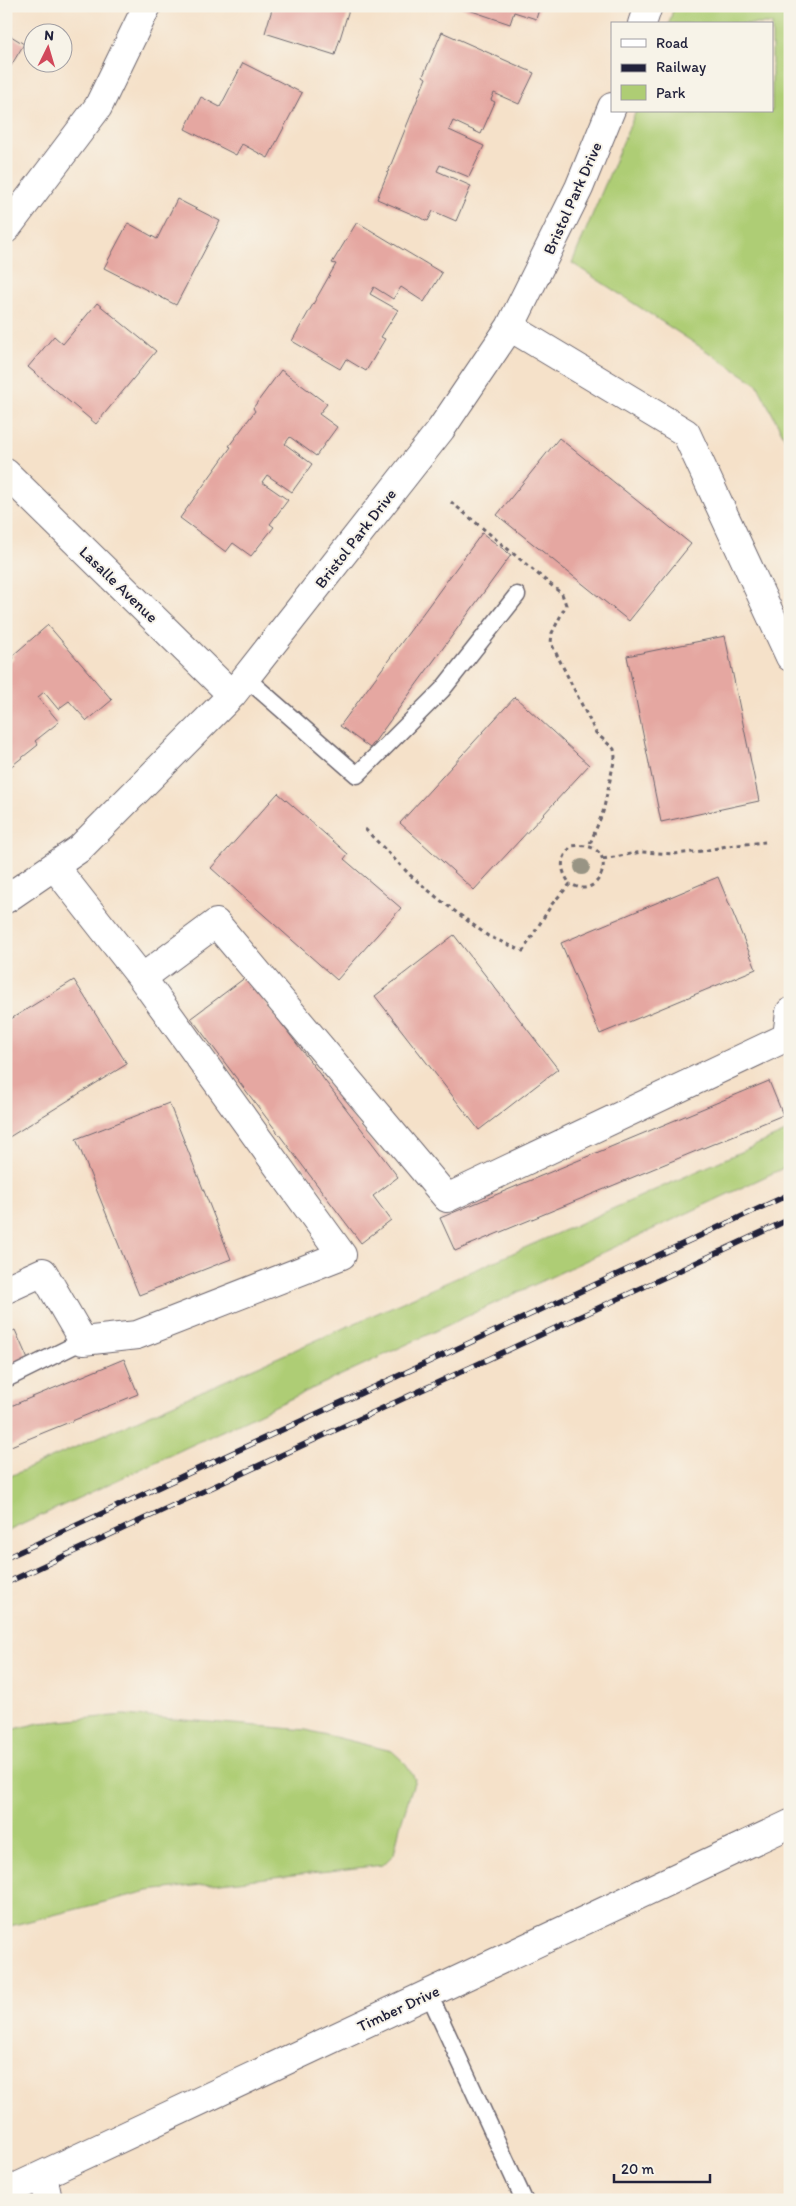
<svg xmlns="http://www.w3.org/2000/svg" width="796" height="2206" viewBox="0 0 796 2206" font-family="Itim,sans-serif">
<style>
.green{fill:#aecd74;stroke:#687858}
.building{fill:#e5a7a1}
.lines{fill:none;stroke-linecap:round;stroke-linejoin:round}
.lane-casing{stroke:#6c656d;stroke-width:19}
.street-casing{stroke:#6c656d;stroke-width:30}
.path{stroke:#6c656d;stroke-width:3;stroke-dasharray:4 4;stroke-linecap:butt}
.lane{stroke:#fff;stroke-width:16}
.street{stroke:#fff;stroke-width:28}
.rail-casing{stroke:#22223b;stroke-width:5.5}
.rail{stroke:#f7f3e8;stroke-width:4;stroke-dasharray:11;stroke-linecap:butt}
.tree{fill:#989484}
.labels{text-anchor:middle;stroke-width:4;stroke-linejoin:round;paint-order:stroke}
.street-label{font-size:16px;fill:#22223b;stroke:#f7f3e8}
</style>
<rect width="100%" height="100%" fill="#f7f3e8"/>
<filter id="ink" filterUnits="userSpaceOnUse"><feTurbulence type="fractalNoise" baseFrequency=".02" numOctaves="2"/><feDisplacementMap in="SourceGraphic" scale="10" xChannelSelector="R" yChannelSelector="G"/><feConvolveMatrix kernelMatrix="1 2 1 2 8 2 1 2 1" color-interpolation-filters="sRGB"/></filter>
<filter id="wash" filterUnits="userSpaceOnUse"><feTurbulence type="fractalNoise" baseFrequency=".0096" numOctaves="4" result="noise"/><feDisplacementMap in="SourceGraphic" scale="20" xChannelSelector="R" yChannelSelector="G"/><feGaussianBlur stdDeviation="1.12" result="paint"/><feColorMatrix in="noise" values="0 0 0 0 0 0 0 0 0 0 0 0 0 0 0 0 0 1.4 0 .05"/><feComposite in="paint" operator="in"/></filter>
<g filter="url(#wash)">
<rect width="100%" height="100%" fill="#f5e1c9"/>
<path class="green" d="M 674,6 L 790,6 L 790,448 L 757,384 L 572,263 L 636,111 L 772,111 L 772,24 L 669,24 Z
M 790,1130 L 790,1165 L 6,1532 L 6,1478 Z
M 124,1715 L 306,1730 L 392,1751 L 406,1764 L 415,1779 L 400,1826 L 394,1854 L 383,1865 L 148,1891 L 6,1927 L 6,1731 L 39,1723 Z"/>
<g id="blocks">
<path class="building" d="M 273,6 L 350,6 L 335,55 L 265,33 Z
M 457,6 L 540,6 L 536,19 L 514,12 L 510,24 Z
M 442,32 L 534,73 L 519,104 L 494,93 L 491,100 L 495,102 L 481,134 L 453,121 L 449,130 L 484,146 L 469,177 L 440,165 L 437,171 L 471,186 L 456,221 L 433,211 L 428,221 L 377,199 L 426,78 L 423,76 Z
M 6,33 L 24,44 L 6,74 Z
M 243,63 L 302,93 L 268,158 L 242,144 L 236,155 L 185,129 L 201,97 L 220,107 Z
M 177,199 L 220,221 L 176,305 L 104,268 L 128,223 L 157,239 Z
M 357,222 L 442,273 L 424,302 L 401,287 L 393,299 L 374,287 L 370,294 L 398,310 L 381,337 L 385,339 L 366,371 L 346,359 L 340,369 L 292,341 L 336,264 L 332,263 Z
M 97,303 L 156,351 L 96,424 L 28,367 L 54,336 L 63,344 Z
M 281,370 L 327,404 L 319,414 L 337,427 L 316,456 L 290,437 L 285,444 L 312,464 L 292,492 L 267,475 L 262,482 L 288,500 L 270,524 L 274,527 L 251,556 L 233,543 L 226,552 L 180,518 L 231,447 L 229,446 L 255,411 L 253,408 Z
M 559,438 L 691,544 L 629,621 L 497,515 Z
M 482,533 L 511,555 L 370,748 L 340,726 Z
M 48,625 L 112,700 L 87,721 L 69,701 L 58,709 L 44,692 L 38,697 L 59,722 L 35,741 L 38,745 L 9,768 L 6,765 L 6,665 L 14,658 L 12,656 Z
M 725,636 L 759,801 L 661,822 L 627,656 Z
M 515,697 L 589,765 L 474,890 L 400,823 Z
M 278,793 L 348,854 L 344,859 L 401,908 L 337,980 L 211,868 Z
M 718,877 L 756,969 L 600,1034 L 561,943 Z
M 454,935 L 558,1069 L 479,1130 L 375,996 Z
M 246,977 L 398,1177 L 373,1196 L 391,1220 L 361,1243 L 191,1018 Z
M 74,980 L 127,1064 L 6,1139 L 6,1022 Z
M 769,1081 L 783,1115 L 455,1251 L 440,1218 Z
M 169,1103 L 231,1259 L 139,1295 L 76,1139 Z
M 15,1330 L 30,1364 L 6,1373 L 6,1334 Z
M 124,1359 L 138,1394 L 6,1448 L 6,1408 Z"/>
</g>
</g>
<g filter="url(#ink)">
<use href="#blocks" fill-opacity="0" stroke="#6c656d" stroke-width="1"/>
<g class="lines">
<g class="lane-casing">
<path id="lane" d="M 246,678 L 357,775 L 442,690 L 517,595
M 6,1379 L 83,1341
M 429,1994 L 524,2200"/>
</g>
<g class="street-casing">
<path id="street" d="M 642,24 L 648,6
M 6,229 L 98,107 L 147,6
M 510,327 L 686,433 L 790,657
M 6,473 L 232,695
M 54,866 L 142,978
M 6,899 L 79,849 L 232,695 L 441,429 L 510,327 L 579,188 L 612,107
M 6,1289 L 43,1272 L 83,1341 L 137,1335 L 342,1255 L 142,978 L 216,923 L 447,1198 L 787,1037 L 790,1012
M 43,2175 L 48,2200
M 6,2192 L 790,1824"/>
</g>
<path class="path" d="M 451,502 L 562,594 L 566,605 L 552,633 L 551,643 L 596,733 L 614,749 L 615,757 L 603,812 L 589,846
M 365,829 L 410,875 L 440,900 L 488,936 L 523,951 L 552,904 L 570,884 C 574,885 578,888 582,888 C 606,889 618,840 572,846 C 559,860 560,869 570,884
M 603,859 L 642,852 L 674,854 L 703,851 L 727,846 L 765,842"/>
<use href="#lane" class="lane"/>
<use href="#street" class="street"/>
<g class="rail-casing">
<path id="rail" d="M 6,1558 L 790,1194
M 6,1583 L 790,1219"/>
</g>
<use href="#rail" class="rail"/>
</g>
<circle class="tree" cx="582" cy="867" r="8"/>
</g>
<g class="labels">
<g class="street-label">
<text transform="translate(572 198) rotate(-66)" y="6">Bristol Park Drive</text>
<text transform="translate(355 538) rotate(-52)" y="6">Bristol Park Drive</text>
<text transform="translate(119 584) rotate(44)" y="6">Lasalle Avenue</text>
<text transform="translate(398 2008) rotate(-25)" y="6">Timber Drive</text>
</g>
</g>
<rect width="796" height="2206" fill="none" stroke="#f7f3e8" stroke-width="25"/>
<rect x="611" y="22" width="162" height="90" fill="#f7f3e8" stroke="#a29fa3"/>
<rect x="621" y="39" width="25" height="8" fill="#ffffff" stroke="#a29fa3"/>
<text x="656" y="48" font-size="15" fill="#22223b">Road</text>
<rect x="621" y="64" width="25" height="8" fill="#22223b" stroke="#a29fa3"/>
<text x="656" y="72" font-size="15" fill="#22223b">Railway</text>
<rect x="621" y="85" width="25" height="15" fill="#aecd74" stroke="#a29fa3"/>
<text x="656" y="98" font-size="15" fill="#22223b">Park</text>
<g transform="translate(48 48) rotate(5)"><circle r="24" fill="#f7f3e8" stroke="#a29fa3"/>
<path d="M0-4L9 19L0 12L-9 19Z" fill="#d1495b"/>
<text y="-8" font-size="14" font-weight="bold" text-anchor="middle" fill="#22223b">N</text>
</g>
<path d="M614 2174v8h96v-8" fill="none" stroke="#22223b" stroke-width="2.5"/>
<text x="621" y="2174" font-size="15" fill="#22223b" stroke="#f7f3e8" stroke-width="4" paint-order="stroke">20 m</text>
</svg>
